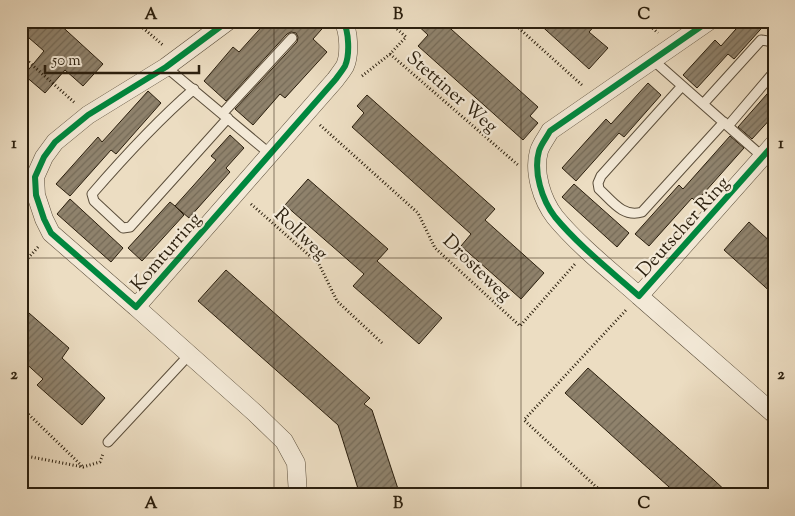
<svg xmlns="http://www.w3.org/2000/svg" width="795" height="516" viewBox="0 0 795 516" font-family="'Sorts Mill Goudy',serif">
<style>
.building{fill:url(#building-hatch);stroke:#2b1f0e}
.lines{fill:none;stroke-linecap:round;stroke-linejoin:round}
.lane-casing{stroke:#5b4e3b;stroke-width:11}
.street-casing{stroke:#5b4e3b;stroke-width:19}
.path{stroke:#2b1f0e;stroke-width:3;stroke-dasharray:1 2.5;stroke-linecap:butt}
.lane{stroke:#f3e9d7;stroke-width:9}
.street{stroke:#f3e9d7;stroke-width:18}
.cycleway-casing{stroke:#f3e9d7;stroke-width:9}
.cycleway{stroke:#00873e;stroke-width:6}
.grid{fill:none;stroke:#2b1f0e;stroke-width:1;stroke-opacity:0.55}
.labels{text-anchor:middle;stroke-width:4.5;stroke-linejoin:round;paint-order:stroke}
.street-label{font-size:19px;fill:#2b1f0e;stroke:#f3e9d7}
.neatline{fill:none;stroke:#2b1f0e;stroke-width:2}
.grid-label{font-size:16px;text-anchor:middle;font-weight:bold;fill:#2b1f0e}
</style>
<defs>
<pattern id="building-hatch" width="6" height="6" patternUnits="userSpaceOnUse" patternTransform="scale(1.25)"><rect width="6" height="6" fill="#8f826c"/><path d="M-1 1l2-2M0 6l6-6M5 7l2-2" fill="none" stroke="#756a57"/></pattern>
</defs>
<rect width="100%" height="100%" fill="#ecddc2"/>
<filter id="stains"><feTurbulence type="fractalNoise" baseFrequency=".004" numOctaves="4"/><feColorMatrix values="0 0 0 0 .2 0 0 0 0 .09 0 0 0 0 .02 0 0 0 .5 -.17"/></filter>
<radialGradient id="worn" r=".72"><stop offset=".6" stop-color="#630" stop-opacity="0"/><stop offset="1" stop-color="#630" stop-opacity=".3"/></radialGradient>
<path class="building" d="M 21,21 L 56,21 L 103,64 L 83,86 L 65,70 L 45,93 L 24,75 L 44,51 L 21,31 Z
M 267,21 L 329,21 L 313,39 L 327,52 L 285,98 L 280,94 L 253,125 L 235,109 L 297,42 L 298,37 L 296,33 L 291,32 L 287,34 L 226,101 L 204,81 L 233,47 L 239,52 Z
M 413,21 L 442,21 L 538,107 L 530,116 L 538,123 L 523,140 L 418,46 L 428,35 Z
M 536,21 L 599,21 L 589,32 L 608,48 L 589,69 Z
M 743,21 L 768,21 L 734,59 L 728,54 L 697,88 L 683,75 L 715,40 L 721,46 Z
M 648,83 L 661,95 L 624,137 L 619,133 L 576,181 L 562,168 L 606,119 L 611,124 Z
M 774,86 L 774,115 L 752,139 L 738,127 Z
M 148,91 L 161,103 L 116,154 L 111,150 L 70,196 L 56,184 L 98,137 L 102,142 Z
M 367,95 L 495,209 L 485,220 L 544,273 L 521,299 L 461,246 L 471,234 L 352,127 L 364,113 L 357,106 Z
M 230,135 L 244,148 L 226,168 L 230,172 L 189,218 L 175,206 L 184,215 L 142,261 L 128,248 L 170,202 L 175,206 L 193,186 L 216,160 L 211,156 Z
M 730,136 L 744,148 L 696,202 L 692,198 L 649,246 L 635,234 L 679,185 L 683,189 Z
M 308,179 L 388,249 L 377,261 L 442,318 L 419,344 L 353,286 L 364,274 L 285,205 Z
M 574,184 L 629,233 L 617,247 L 562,197 Z
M 70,199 L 123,248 L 111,262 L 57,214 Z
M 749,222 L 774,245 L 774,295 L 724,250 Z
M 226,270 L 370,398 L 364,404 L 372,410 L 400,495 L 360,495 L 338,425 L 198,301 Z
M 21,306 L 69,348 L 62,358 L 105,398 L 82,425 L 37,385 L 43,379 L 21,359 Z
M 588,368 L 714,480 L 730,495 L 678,495 L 630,452 L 565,393 Z"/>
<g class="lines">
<g class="lane-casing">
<path id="lane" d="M 653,60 L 763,157
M 166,67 L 270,154
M 682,86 L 601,176 L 598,183 L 599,189 C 612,201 623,218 642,212 L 724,122
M 194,89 C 157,121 124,157 92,194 L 94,201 L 123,228 L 130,227 L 228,118
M 703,104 L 761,40 L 768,41 L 774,45
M 222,114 L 292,38
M 728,126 L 774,72
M 108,442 L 189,355"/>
</g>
<g class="street-casing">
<path id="street" d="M 228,21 L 166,67 L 88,115 L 55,142 L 44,157 L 35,177 L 36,195 L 44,219 L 51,233 L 136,307 L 335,80 C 338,76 342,71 345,66 C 350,55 349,31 343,21
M 709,21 L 550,131 C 547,137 541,144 539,151 C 533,172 542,200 555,217 C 579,246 611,271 639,296 L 774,144
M 639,296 L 774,414
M 136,307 L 255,413 L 284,441 L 296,463 L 298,495"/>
</g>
<path class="path" d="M 135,21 L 164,46
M 511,21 L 583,86
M 645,21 L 658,33
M 390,54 L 518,165
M 21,55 L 75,103
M 362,76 L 390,54 L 406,37 L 388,21
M 320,125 L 418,213 L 435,248 L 520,326 L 575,264
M 251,204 L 319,264 L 337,301 L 382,343
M 21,266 L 39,246
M 21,407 L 82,466
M 21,455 L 83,467 L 100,462 L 103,454
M 605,495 L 524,420 L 627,309"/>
<use href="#lane" class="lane"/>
<use href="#street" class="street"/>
<g class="cycleway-casing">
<path id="cycleway" d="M 228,21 L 166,67 L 88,115 L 55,142 L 44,157 L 35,177 L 36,195 L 44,219 L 51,233 L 136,307 L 335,80 C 338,76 342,71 345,66 C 350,55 349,31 343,21
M 709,21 L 550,131 C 547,137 541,144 539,151 C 533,172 542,200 555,217 C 579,246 611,271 639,296 L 774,144"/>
</g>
<use href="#cycleway" class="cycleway"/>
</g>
<path class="grid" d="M 274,21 L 274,495M 521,21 L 521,495M 21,258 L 774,258"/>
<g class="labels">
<g class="street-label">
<text transform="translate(453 91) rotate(41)" y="7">Stettiner Weg</text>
<text transform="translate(682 226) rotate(-48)" y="7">Deutscher Ring</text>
<text transform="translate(302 233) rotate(44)" y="7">Rollweg</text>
<text transform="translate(165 251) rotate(-49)" y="7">Komturring</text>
<text transform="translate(478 267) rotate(44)" y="7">Drosteweg</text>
</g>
</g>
<rect width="795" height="516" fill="none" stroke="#ecddc2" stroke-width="55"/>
<path d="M45 65v8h154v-8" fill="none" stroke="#2b1f0e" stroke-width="2.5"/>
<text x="52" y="65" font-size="15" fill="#2b1f0e" stroke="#f3e9d7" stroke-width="4" paint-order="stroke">50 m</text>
<rect x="28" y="28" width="740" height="460" class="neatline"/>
<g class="grid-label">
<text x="151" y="19">A</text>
<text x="398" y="19">B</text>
<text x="644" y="19">C</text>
<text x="14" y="148">1</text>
<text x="781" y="148">1</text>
<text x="14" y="379">2</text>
<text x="781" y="379">2</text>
<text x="151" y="508">A</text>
<text x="398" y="508">B</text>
<text x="644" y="508">C</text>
</g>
<rect width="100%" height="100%" filter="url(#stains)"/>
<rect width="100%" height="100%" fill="url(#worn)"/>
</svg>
